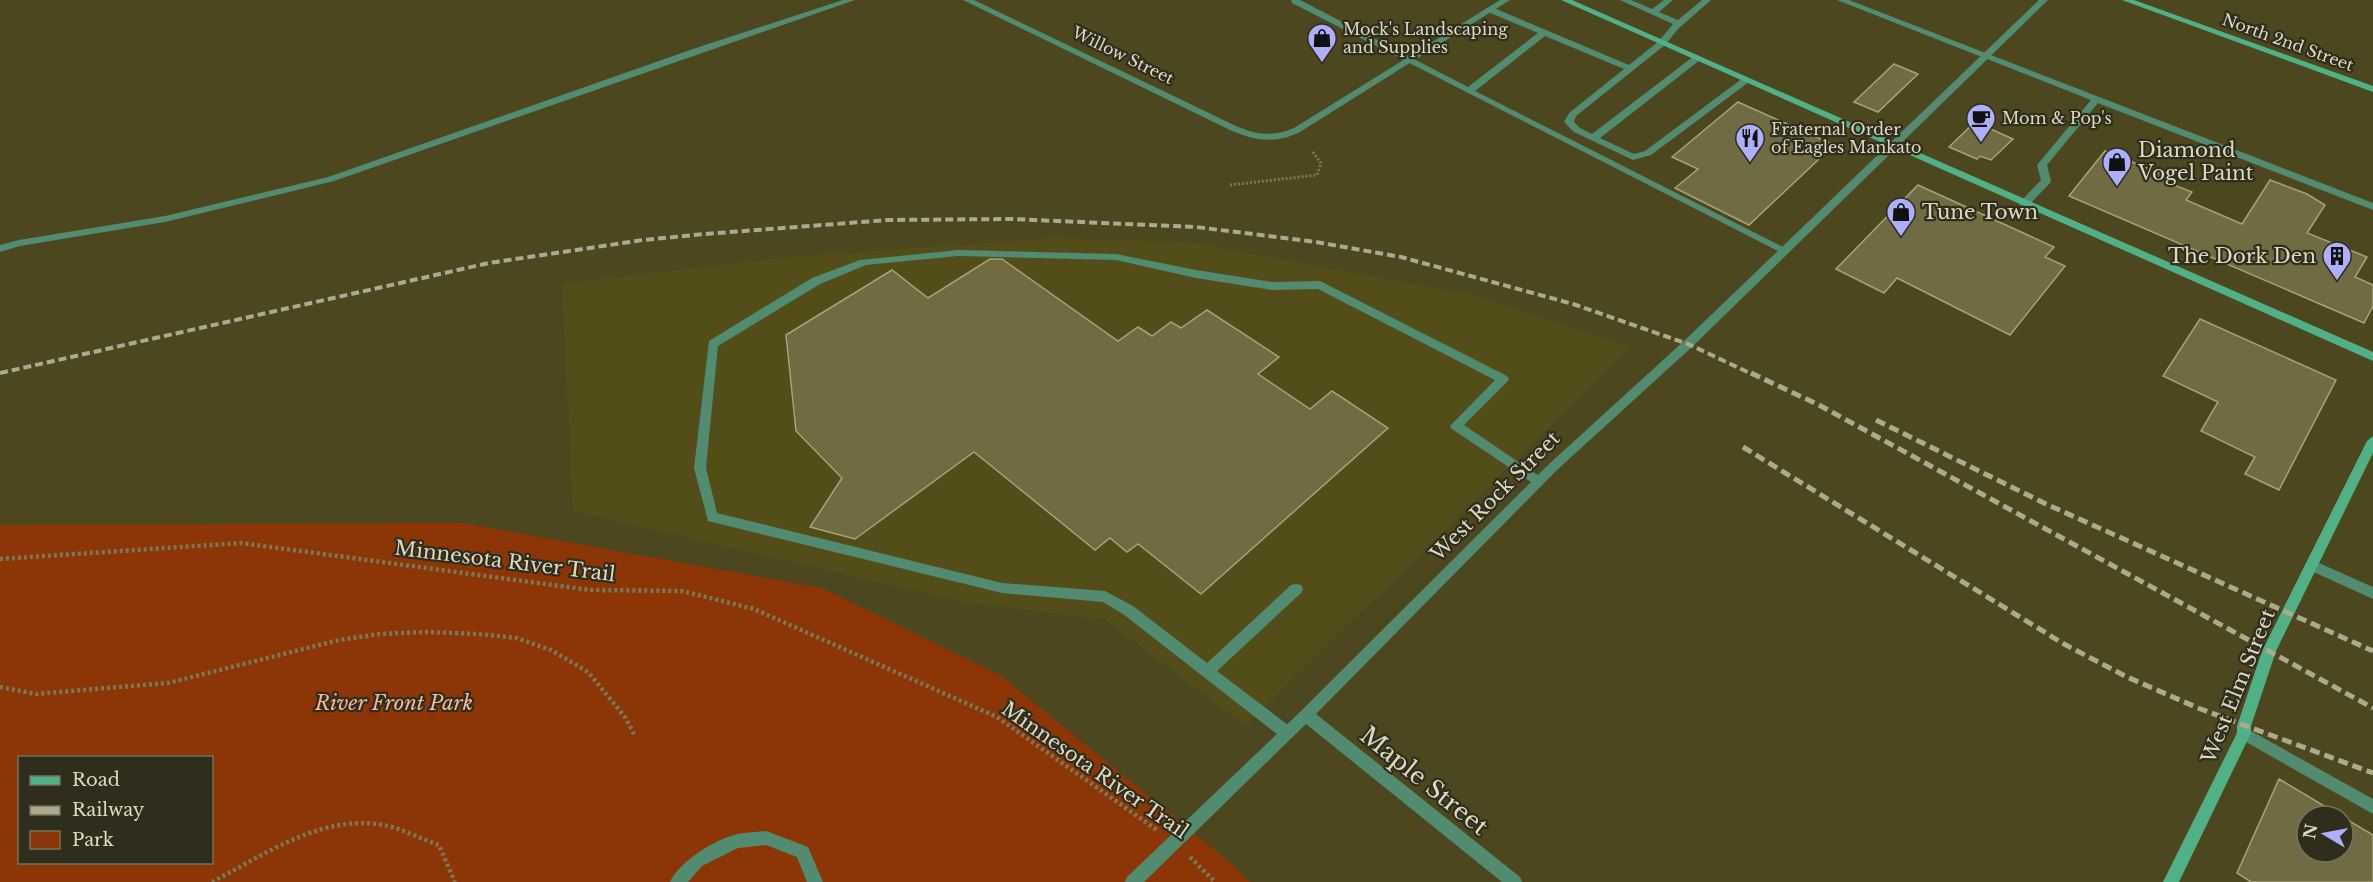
<svg xmlns="http://www.w3.org/2000/svg" width="2373" height="882" viewBox="0 0 2373 882" font-family="'Libre Baskerville',serif">
<style>
.built{fill:#534d1a}
.green{fill:#8c3506;fill-rule:evenodd}
.building{fill:#706b42;stroke:#a7a277;stroke-width:1.5}
.lines{fill:none;stroke-linecap:round;stroke-linejoin:round}
.path-far1{stroke:#7c7855;stroke-width:3;stroke-dasharray:2 2;stroke-linecap:butt}
.path{stroke:#7c7855;stroke-width:4.5;stroke-dasharray:3 3;stroke-linecap:butt}
.lane{fill:#518b70;fill-rule:evenodd}
.street{fill:#518b70;fill-rule:evenodd}
.secondary{fill:#50b187;fill-rule:evenodd}
.rail-far1{stroke:#aca98c;stroke-width:4;stroke-dasharray:8 4;stroke-linecap:butt}
.rail{stroke:#aca98c;stroke-width:5;stroke-dasharray:10 5;stroke-linecap:butt}
.labels{text-anchor:middle;stroke-width:4.5;stroke-linejoin:round;paint-order:stroke}
.far-poi-label{font-size:16px;fill:#dbd9c3;stroke:#2f2d1b;text-anchor:start}
.far-street-label{font-size:16px;fill:#dbd9c3;stroke:#2f2d1b}
.poi-label{font-size:20px;fill:#dbd9c3;stroke:#2f2d1b;text-anchor:start}
.street-label{font-size:20px;fill:#dbd9c3;stroke:#2f2d1b}
.park-label{font-size:20px;font-style:italic;fill:#f3b79f;stroke:#2f2d1b}
.near-street-label{font-size:24px;fill:#dbd9c3;stroke:#2f2d1b}
</style>
<rect width="100%" height="100%" fill="#4c471e"/>
<path class="built" d="M 1053,238 L 1189,242 L 1468,294 L 1630,348 L 1245,726 L 1105,620 L 963,602 L 573,511 L 562,283 L 787,257 Z"/>
<path class="green" d="M 463,523 L 822,588 L 1000,675 L 1227,860 L 1250,882 L 0,882 L 0,525 ZM 20,758 L 212,758 L 212,862 L 20,862 Z"/>
<path class="building" d="M 1894,64 L 1918,74 L 1878,112 L 1854,102 Z
M 1738,102 L 1834,145 L 1749,225 L 1675,188 L 1698,169 L 1672,157 Z
M 1975,122 L 2013,139 L 1991,160 L 1980,156 L 1977,159 L 1949,147 Z
M 2105,151 L 2167,176 L 2164,181 L 2192,192 L 2186,200 L 2242,224 L 2270,180 L 2307,194 L 2325,205 L 2307,233 L 2367,257 L 2355,277 L 2373,285 L 2373,306 L 2364,323 L 2069,196 Z
M 1918,185 L 2054,247 L 2045,257 L 2065,266 L 2010,335 L 1897,278 L 1884,293 L 1836,269 Z
M 990,259 L 1002,259 L 1118,341 L 1138,327 L 1152,336 L 1171,322 L 1181,328 L 1207,310 L 1279,357 L 1258,374 L 1310,409 L 1332,391 L 1388,428 L 1201,594 L 1138,544 L 1127,552 L 1110,538 L 1095,550 L 974,452 L 855,539 L 810,527 L 842,478 L 796,431 L 786,335 L 892,270 L 928,298 Z
M 2200,319 L 2336,380 L 2279,490 L 2245,474 L 2255,457 L 2201,431 L 2218,402 L 2163,376 Z
M 2279,779 L 2341,816 L 2307,816 L 2307,852 L 2343,852 L 2343,817 L 2373,835 L 2373,882 L 2251,882 L 2237,873 Z"/>
<g class="lines">
<path class="path-far1" d="M 1230,185 L 1317,175 L 1321,163 L 1312,151"/>
<path class="path" d="M 0,559 L 241,543 L 590,590 L 682,591 L 754,609 L 997,717 L 1157,830
M 0,687 L 36,694 L 168,683 L 339,640 L 380,634 L 428,632 L 479,634 L 517,638 L 551,650 L 588,672 L 625,717 L 634,734
M 1190,857 L 1215,882
M 212,882 C 264,855 321,814 383,825 C 401,828 421,839 439,845 L 455,882"/>
<path class="lane" d="M 843,0 L 855,0 L 334,181 L 165,222 L 20,246 L 0,252 L 0,245 L 19,240 L 165,216 L 328,177 L 693,49 Z
M 1291,0 L 1300,0 L 1468,87 L 1538,33 L 1488,12 L 1488,8 L 1494,8 L 1629,65 L 1659,41 L 1673,24 L 1620,0 L 1631,0 L 1652,9 L 1664,0 L 1673,0 L 1659,12 L 1678,20 L 1702,0 L 1711,0 L 1678,29 L 1665,45 L 1576,116 L 1574,122 L 1580,128 L 1592,134 L 1694,56 L 1700,56 L 1700,60 L 1600,138 L 1634,154 L 1645,151 L 1743,78 L 1749,78 L 1749,82 L 1651,155 L 1633,160 L 1574,132 L 1564,122 L 1569,113 L 1624,69 L 1545,36 L 1475,91 L 1789,250 L 1788,252 L 1780,252 L 1292,3 Z
M 1837,0 L 1849,0 L 2373,203 L 2373,210 L 2098,103 L 2047,165 L 2051,181 L 2050,183 L 2028,206 L 2020,206 L 2020,202 L 2041,180 L 2037,165 L 2091,100 Z
M 958,250 L 1116,254 L 1196,270 L 1272,282 L 1320,281 L 1507,376 L 1509,379 L 1507,382 L 1464,425 L 1542,478 L 1544,481 L 1542,484 L 1534,484 L 1452,429 L 1450,426 L 1495,380 L 1318,289 L 1272,290 L 1196,278 L 1116,260 L 958,256 L 866,265 L 820,284 L 718,346 L 706,468 L 717,513 L 1002,583 L 1105,591 L 1133,606 L 1207,663 L 1291,585 L 1296,584 L 1301,585 L 1303,589 L 1301,593 L 1217,671 L 1292,728 L 1294,733 L 1292,738 L 1287,739 L 1282,738 L 1123,614 L 1103,602 L 1002,593 L 708,521 L 694,468 L 709,341 L 812,278 L 860,260 Z
M 2312,560 L 2373,587 L 2373,599 L 2307,569 L 2305,565 L 2307,561 Z"/>
<path class="street" d="M 963,0 L 974,0 L 1236,126 C 1257,135 1272,137 1294,128 L 1500,0 L 1510,0 L 1300,132 C 1275,144 1255,141 1230,130 Z
M 2039,0 L 2048,0 L 1692,347 L 1557,470 L 1316,714 L 1520,877 L 1522,882 L 1502,882 L 1306,724 L 1144,882 L 1125,882 L 1127,877 L 1301,711 L 1549,464 L 1684,341 Z
M 2244,727 L 2373,799 L 2373,814 L 2239,738 L 2237,733 L 2239,728 Z
M 766,831 L 808,847 L 823,882 L 807,882 L 797,857 L 766,845 L 738,848 L 702,866 L 688,882 L 670,882 C 679,862 716,838 738,834 C 747,832 757,832 766,831 Z"/>
<path class="secondary" d="M 1561,0 L 1572,0 L 2373,352 L 2373,361 Z
M 2122,0 L 2134,0 L 2373,86 L 2373,92 Z
M 2373,436 L 2373,453 L 2276,651 L 2251,726 L 2251,733 L 2179,882 L 2163,882 L 2237,733 L 2237,726 L 2262,651 L 2367,441 Z"/>
<path class="rail-far1" d="M 0,373 L 489,263 L 643,240 L 705,234 L 888,220 L 1011,219 L 1196,227 L 1316,242 L 1401,257 L 1573,304 L 1688,344 L 1754,375"/>
<path class="rail" d="M 1751,373 L 1819,405 L 2373,708
M 1876,420 L 2046,504 L 2373,651
M 1743,447 L 2064,644 L 2127,677 L 2198,708 L 2373,773"/>
</g>
<defs>
<g id="shop-pin" transform="scale(1.5)"><path d="M0 17L-7.5 6A9.5 9.5 0 1 1 7.5 6Z" fill="#adaffb" stroke="#2f2d1b"/><path d="M-5-2.5h2.3a2.7 3.5 0 0 1 5.4 0H5L5.5 6h-11ZM-1.5-2.5h3a1.5 2.3 0 0 0-3 0Z" fill="#111"/></g>
<g id="cafe-pin" transform="scale(1.5)"><path d="M0 17L-7.5 6A9.5 9.5 0 1 1 7.5 6Z" fill="#adaffb" stroke="#2f2d1b"/><path d="M-5.5-4.5H6V0H3Q3 3.5 0 3.5H-2.5Q-5.5 3.5-5.5 0ZM3-3.2v2h1.7v-2ZM-6 4.5H4V6H-6Z" fill="#111"/></g>
<g id="restaurant-pin" transform="scale(1.5)"><path d="M0 17L-7.5 6A9.5 9.5 0 1 1 7.5 6Z" fill="#adaffb" stroke="#2f2d1b"/><path d="M-5-6h1v4h1v-4h1v4h1v-4h1v5L-1.5 .5V6h-2V.5L-5-1ZM5-6V6H3V1.5H1.5Q1.5-4 5-6Z" fill="#111"/></g>
<g id="building-pin" transform="scale(1.5)"><path d="M0 17L-7.5 6A9.5 9.5 0 1 1 7.5 6Z" fill="#adaffb" stroke="#2f2d1b"/><path d="M-4-6H4V6H1V3H-1V6H-4ZM-2.5-4.3h1.7v1.8h-1.7ZM.8-4.3h1.7v1.8H.8ZM-2.5-1h1.7V.8h-1.7ZM.8-1h1.7V.8H.8Z" fill="#111"/></g>
</defs>
<g fill-rule="evenodd">
<use href="#shop-pin" x="1322" y="38"/>
<use href="#cafe-pin" x="1981" y="118"/>
<use href="#restaurant-pin" x="1750" y="138"/>
<use href="#shop-pin" x="2117" y="162"/>
<use href="#shop-pin" x="1901" y="212"/>
<use href="#building-pin" x="2337" y="256"/>
</g>
<g class="labels">
<g class="far-poi-label">
<text x="1343" y="35">Mock's Landscaping<tspan x="1343" dy="18">and Supplies</tspan></text>
<text x="2002" y="124">Mom &amp; Pop's</text>
<text x="1771" y="135">Fraternal Order<tspan x="1771" dy="18">of Eagles Mankato</tspan></text>
</g>
<g class="far-street-label">
<text transform="translate(2288 42) rotate(20)" y="6">North 2nd Street</text>
<text transform="translate(1123 55) rotate(26)" y="6">Willow Street</text>
</g>
<g class="poi-label">
<text x="2138" y="157">Diamond<tspan x="2138" dy="23">Vogel Paint</tspan></text>
<text x="1922" y="219">Tune Town</text>
<text x="2316" y="263" text-anchor="end">The Dork Den</text>
</g>
<g class="street-label">
<text transform="translate(1495 496) rotate(-45)" y="7">West Rock Street</text>
<text transform="translate(505 561) rotate(7)" y="7">Minnesota River Trail</text>
<text transform="translate(2238 686) rotate(-68)" y="7">West Elm Street</text>
<text transform="translate(1095 770) rotate(35)" y="7">Minnesota River Trail</text>
</g>
<g class="park-label">
<text x="394" y="710">River Front Park</text>
</g>
<g class="near-street-label">
<text transform="translate(1424 781) rotate(39)" y="8">Maple Street</text>
</g>
</g>
<rect x="18" y="756" width="195" height="108" fill="#2f2d1b" stroke="#74725e" stroke-width="1.5"/>
<rect x="30" y="776" width="30" height="9" fill="#50b187" stroke="#74725e" stroke-width="1.5"/>
<text x="72" y="786" font-size="18" fill="#dbd9c3">Road</text>
<rect x="30" y="806" width="30" height="9" fill="#aca98c" stroke="#74725e" stroke-width="1.5"/>
<text x="72" y="816" font-size="18" fill="#dbd9c3">Railway</text>
<rect x="30" y="831" width="30" height="18" fill="#8c3506" stroke="#74725e" stroke-width="1.5"/>
<text x="72" y="846" font-size="18" fill="#dbd9c3">Park</text>
<g transform="translate(2325 834) rotate(280)"><circle r="28" fill="#2f2d1b" stroke="#74725e" stroke-width="1.5"/>
<path d="M0-4.5L10 22L0 15L-10 22Z" fill="#adaffb"/>
<text y="-9" font-size="16" font-weight="bold" text-anchor="middle" fill="#dbd9c3">N</text>
</g>
</svg>
